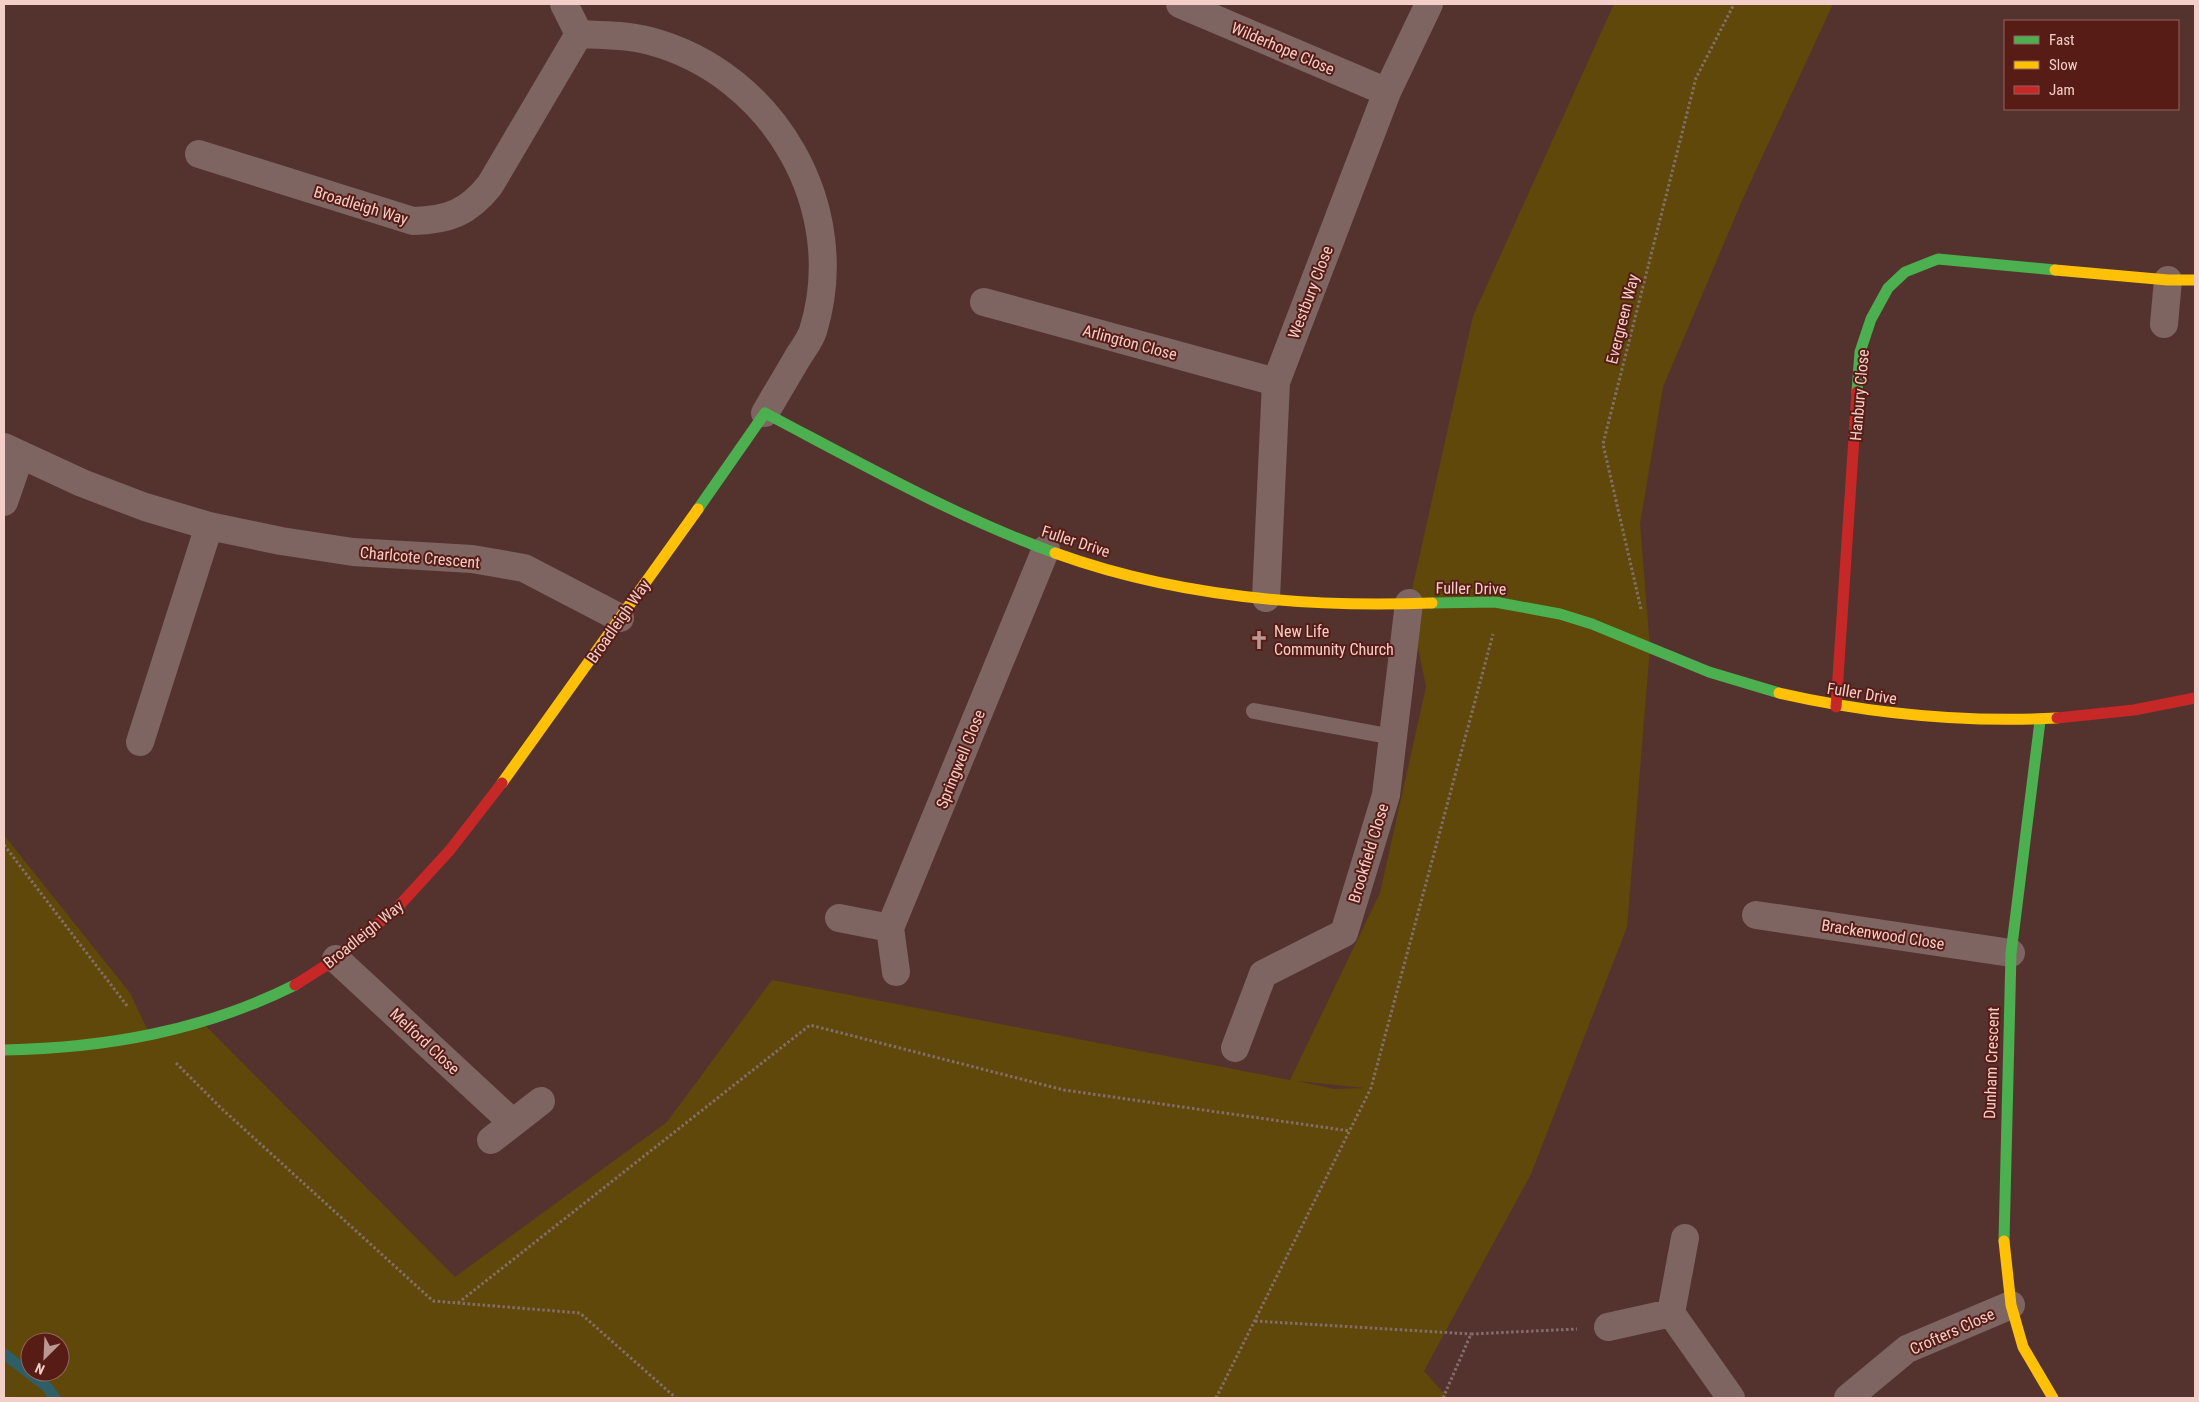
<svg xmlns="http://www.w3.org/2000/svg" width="2199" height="1402" viewBox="0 0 2199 1402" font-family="'Roboto Condensed',sans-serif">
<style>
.green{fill:#5f4809;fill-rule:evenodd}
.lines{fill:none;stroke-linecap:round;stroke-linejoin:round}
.stream{stroke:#2e5f66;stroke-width:11}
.path{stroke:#846e6a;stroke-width:3;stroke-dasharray:2.5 2.5;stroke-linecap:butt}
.lane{stroke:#7e6561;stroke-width:16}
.street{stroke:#7e6561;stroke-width:28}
.fast{stroke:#4caf50;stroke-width:11}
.slow{stroke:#ffc107;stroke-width:11}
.jam{stroke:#c62828;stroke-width:11}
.labels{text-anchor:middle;stroke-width:4;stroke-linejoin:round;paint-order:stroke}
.street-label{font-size:16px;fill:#f4cec8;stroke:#571c16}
.poi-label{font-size:16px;fill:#f4cec8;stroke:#571c16;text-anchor:start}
</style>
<rect width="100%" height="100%" fill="#54332f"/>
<path class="green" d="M 1614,4 L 1833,4 L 1744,196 L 1663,387 L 1640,524 L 1650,648 L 1627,927 L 1531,1174 L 1424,1371 L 1448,1398 L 4,1398 L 4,835 L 130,993 L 151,1037 L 203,1023 L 455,1277 L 667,1122 L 772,980 L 1290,1080 L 1380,893 L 1426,687 L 1409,603 L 1473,316 ZM 1297,1081 L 1298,1081 L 1365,1088 L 1335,1089 ZM 30,1342 L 60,1342 L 60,1372 L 30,1372 Z"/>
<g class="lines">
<path class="stream" d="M 4,1354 L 47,1387 L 55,1398"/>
<path class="path" d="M 1641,609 L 1603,444 L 1696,78 L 1734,4
M 4,845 L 128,1007
M 176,1063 L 222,1109 L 433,1301 L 580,1313 L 676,1398
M 458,1303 L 810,1025 L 1064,1090 L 1350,1131
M 1255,1321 L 1471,1334
M 1216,1398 L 1371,1088 L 1493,634
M 1443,1398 L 1471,1334 L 1577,1329"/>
<path class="lane" d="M 1254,711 L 1393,737"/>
<path class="street" d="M 564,4 L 579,34 C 603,35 627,35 650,41 C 774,74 851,208 813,331 C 810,340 803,349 798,357 C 787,376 776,394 765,413
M 1180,4 L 1387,92
M 199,154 L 413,221 C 448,220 468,213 490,185 L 579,34
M 984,302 L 1276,382
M 2164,324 L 2168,280
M 4,447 L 82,483 L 145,507 L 209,526 L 281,541 L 353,552 L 472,559 L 524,568 L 620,618
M 4,502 L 20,456
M 1266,598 L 1276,382 L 1387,92 L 1429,4
M 140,742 L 209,526
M 1756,915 L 2011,953
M 839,918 L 890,928
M 336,959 L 513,1123 L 491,1140
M 896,972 L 890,928 L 1046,549
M 1235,1048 L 1263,974 L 1344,933 L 1386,795 L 1409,603
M 513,1123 L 541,1101
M 1671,1313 L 1685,1238
M 1608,1327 L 1671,1313 L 1731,1398
M 1848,1398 L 1907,1349 L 2011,1305"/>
<path class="fast" d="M 1857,392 L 1860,352 L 1871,319 L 1888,288 L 1905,272 L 1938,259 L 2055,270
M 698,509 L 765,413 C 860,463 954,516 1055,553
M 1432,603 L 1495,602 L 1560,614 L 1592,624 L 1709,672 L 1779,693
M 4,1050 C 106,1048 203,1031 295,985
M 2004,1241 L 2011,953 L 2040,721"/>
<path class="slow" d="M 2055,270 L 2168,280 L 2195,280
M 1055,553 C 1174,596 1306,608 1432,603
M 1779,693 C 1872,714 1961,723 2057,718
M 502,783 L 698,509
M 2004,1241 L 2011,1305 L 2023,1347 L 2053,1398"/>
<path class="jam" d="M 1836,707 L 1857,392
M 2057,718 L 2134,710 L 2195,698
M 295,985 L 333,961 L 397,908 L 450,850 L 502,783"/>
</g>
<defs>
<g id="church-bare" transform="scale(1.5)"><path d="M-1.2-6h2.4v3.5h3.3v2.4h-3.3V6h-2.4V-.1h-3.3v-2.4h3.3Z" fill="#bc9892" stroke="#571c16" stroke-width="2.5" paint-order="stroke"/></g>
</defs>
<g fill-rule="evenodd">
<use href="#church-bare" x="1259" y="640"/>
</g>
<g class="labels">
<g class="street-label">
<text transform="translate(1283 48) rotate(23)" y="6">Wilderhope Close</text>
<text transform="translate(361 205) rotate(17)" y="6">Broadleigh Way</text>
<text transform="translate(1310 292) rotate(-69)" y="6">Westbury Close</text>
<text transform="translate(1622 319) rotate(-76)" y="6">Evergreen Way</text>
<text transform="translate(1130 342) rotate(15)" y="6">Arlington Close</text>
<text transform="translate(1859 395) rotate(-85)" y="6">Hanbury Close</text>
<text transform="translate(1076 541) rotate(18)" y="6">Fuller Drive</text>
<text transform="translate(420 557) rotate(5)" y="6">Charlcote Crescent</text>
<text transform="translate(1471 588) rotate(1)" y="6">Fuller Drive</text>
<text transform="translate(618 621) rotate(-55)" y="6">Broadleigh Way</text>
<text transform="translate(1862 693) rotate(9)" y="6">Fuller Drive</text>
<text transform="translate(960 759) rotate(-68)" y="6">Springwell Close</text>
<text transform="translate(1368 853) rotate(-73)" y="6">Brookfield Close</text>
<text transform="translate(363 934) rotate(-39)" y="6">Broadleigh Way</text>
<text transform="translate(1883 934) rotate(9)" y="6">Brackenwood Close</text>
<text transform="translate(425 1041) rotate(43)" y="6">Melford Close</text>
<text transform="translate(1991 1063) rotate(-88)" y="6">Dunham Crescent</text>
<text transform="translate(1952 1331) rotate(-24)" y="6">Crofters Close</text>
</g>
<g class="poi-label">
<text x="1274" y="637">New Life<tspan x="1274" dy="18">Community Church</tspan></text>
</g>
</g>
<rect width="2199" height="1402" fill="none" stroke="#f4cec8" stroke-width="10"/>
<rect x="2004" y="20" width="175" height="90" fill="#571c16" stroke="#96635d"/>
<rect x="2014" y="36" width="25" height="8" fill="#4caf50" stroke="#96635d"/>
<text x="2049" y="45" font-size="15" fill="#f4cec8">Fast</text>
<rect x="2014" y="61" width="25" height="8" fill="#ffc107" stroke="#96635d"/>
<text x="2049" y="70" font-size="15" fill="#f4cec8">Slow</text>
<rect x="2014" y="86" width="25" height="8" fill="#c62828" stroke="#96635d"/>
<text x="2049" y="95" font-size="15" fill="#f4cec8">Jam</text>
<g transform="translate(45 1357) rotate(204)"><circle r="24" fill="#571c16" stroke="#96635d"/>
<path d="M0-4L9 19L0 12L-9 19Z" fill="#bc9892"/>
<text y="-8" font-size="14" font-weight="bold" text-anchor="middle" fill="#f4cec8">N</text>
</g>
</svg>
